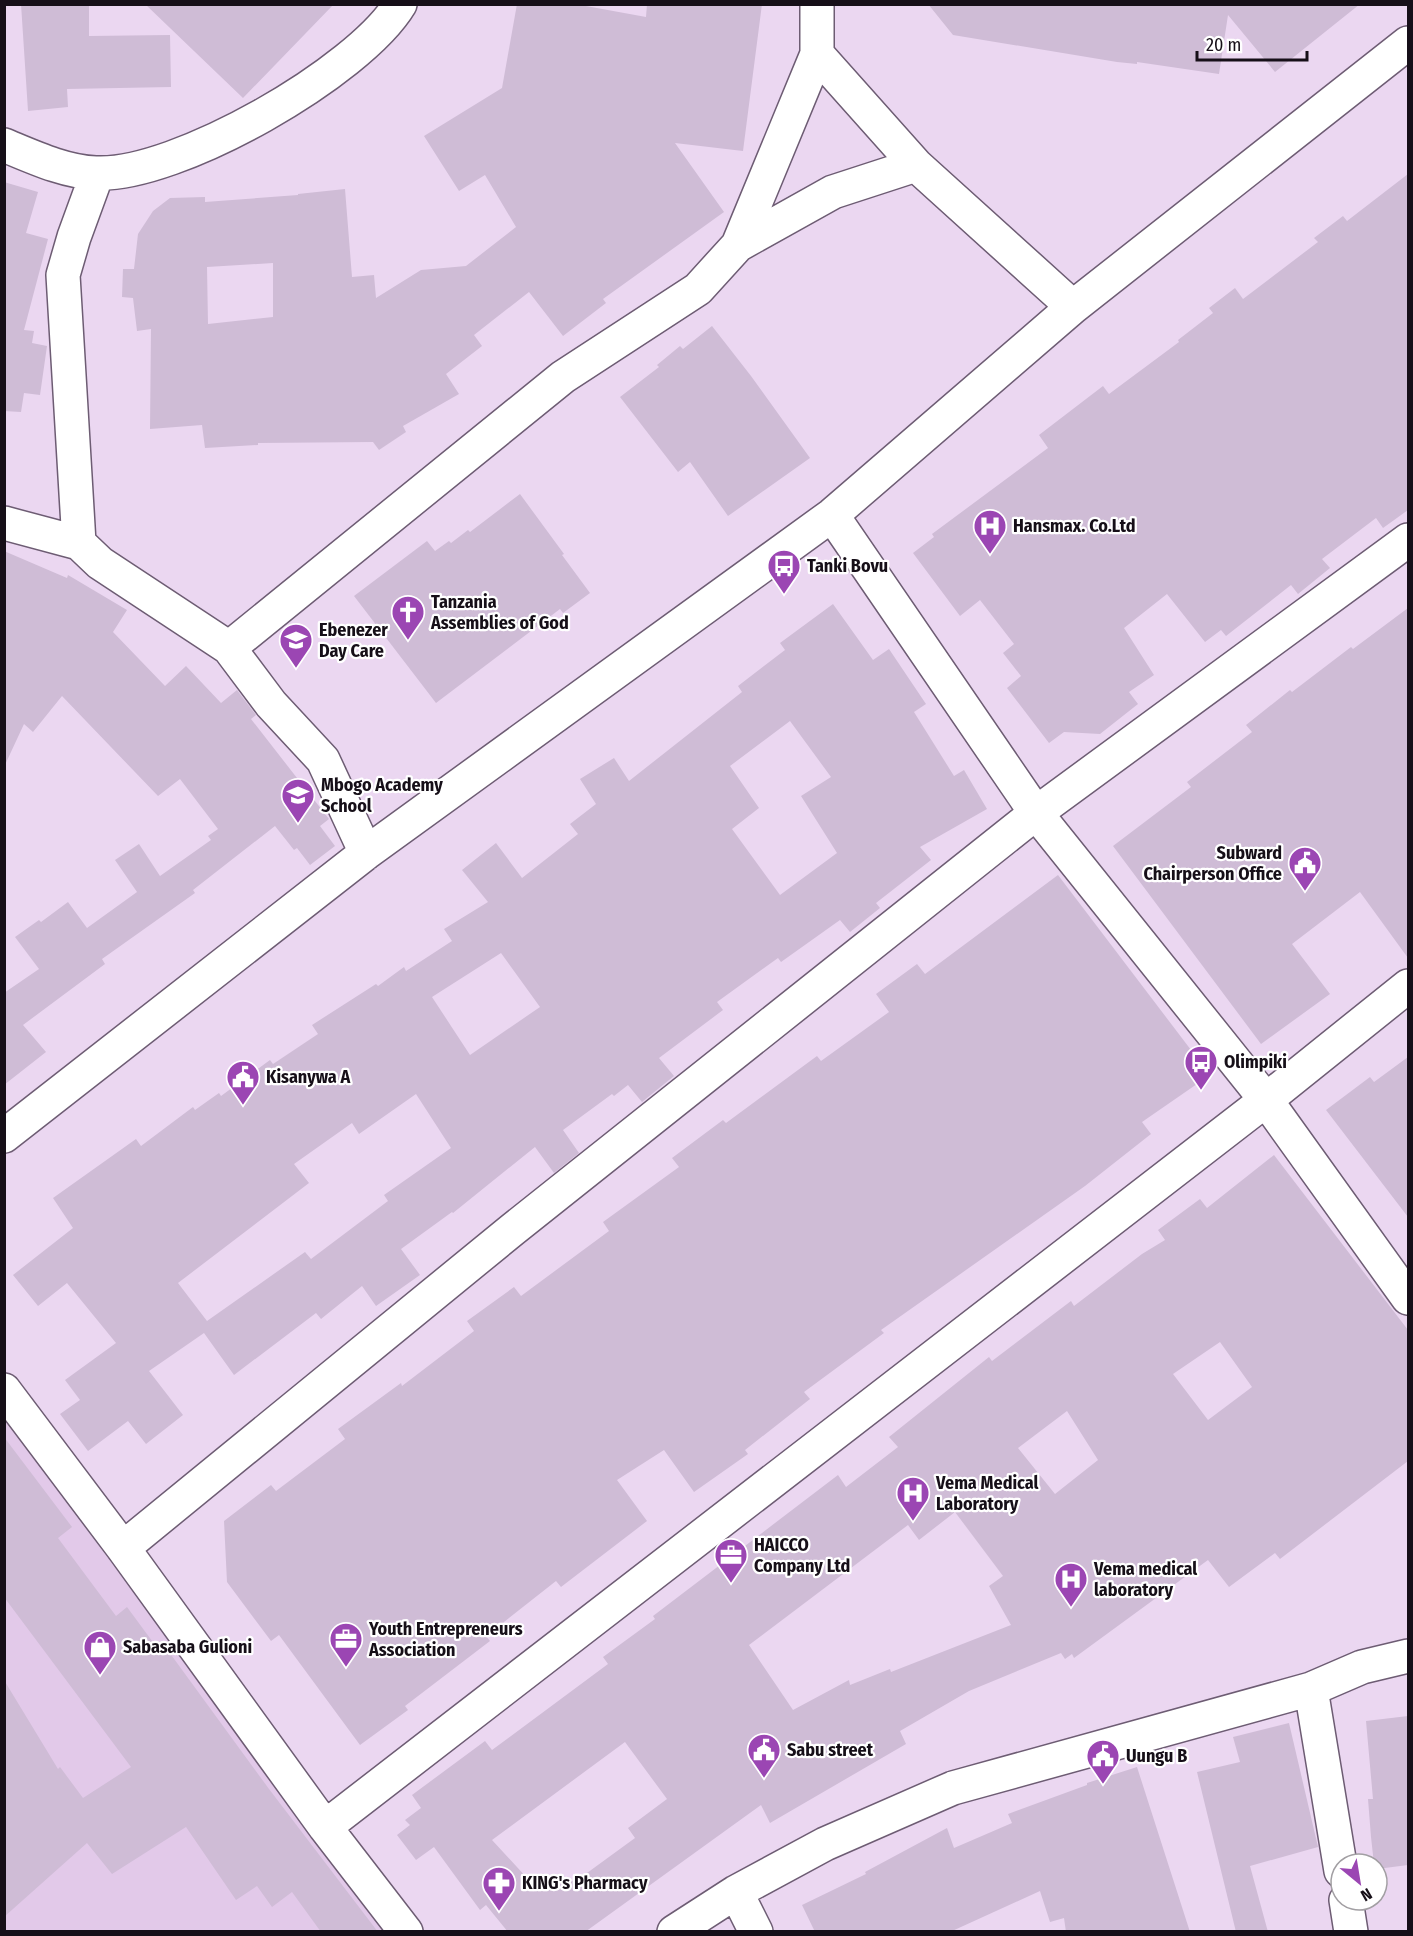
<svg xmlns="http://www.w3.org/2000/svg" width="1413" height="1936" viewBox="0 0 1413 1936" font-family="'Fira Sans Condensed',sans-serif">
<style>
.built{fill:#e2c9e9}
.building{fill:#cfbcd6;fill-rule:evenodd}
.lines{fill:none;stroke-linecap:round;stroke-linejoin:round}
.minor-casing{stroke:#6d5c73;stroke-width:36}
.minor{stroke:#fff;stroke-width:33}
.labels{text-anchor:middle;stroke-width:4.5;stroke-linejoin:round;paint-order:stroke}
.poi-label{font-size:18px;font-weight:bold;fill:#160f18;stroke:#fff;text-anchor:start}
</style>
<rect width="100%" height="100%" fill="#ebd7f1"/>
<path class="built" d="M 5,1421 L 388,1931 L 5,1931 Z"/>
<path class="building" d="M 21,4 L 89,4 L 89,36 L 170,35 L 171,87 L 67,89 L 68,107 L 28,111 Z
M 145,4 L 334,4 L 243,98 Z
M 517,4 L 575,4 L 646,17 L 647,4 L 762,4 L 743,151 L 675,143 L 724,212 L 603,299 L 606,303 L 563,336 L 529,292 L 474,335 L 482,346 L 446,374 L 459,394 L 403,426 L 406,432 L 379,450 L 373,442 L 258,443 L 258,445 L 205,448 L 202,425 L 150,429 L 151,329 L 137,331 L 133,298 L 122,297 L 123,269 L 134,269 L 138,234 L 153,211 L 170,198 L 205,197 L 205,202 L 298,195 L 298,194 L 345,189 L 352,277 L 374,275 L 376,298 L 421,270 L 466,266 L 516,227 L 485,175 L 459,191 L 424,136 L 502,88 ZM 273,263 L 273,317 L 208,324 L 207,267 Z
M 928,4 L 1360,4 L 1275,72 L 1228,15 L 1219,74 L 1137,62 L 1137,64 L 1117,62 L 953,35 Z
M 1408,174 L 1408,510 L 1383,528 L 1376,518 L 1322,559 L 1330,568 L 1298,594 L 1291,585 L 1226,636 L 1221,630 L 1205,642 L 1167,594 L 1124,628 L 1154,675 L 1129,692 L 1138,704 L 1100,734 L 1064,732 L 1049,743 L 1007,688 L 1021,676 L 1003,653 L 1014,644 L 980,600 L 960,616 L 913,553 L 934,537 L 932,534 L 1048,448 L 1039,435 L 1103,386 L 1109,394 L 1179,342 L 1178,340 L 1213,313 L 1209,308 L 1235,288 L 1243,299 L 1318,242 L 1314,238 L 1343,216 L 1347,221 Z
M 4,182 L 38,192 L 26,233 L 48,239 L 24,330 L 34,331 L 32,343 L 47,346 L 40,395 L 24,393 L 21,412 L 4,411 Z
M 712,326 L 751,376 L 810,458 L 728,516 L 690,462 L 678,472 L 620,397 L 659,367 L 657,365 L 680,346 L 683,349 Z
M 520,494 L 564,554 L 562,555 L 590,593 L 563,613 L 560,609 L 436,703 L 354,596 L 427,541 L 435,551 L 449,541 L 451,543 L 468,530 L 470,532 Z
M 4,551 L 67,578 L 68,575 L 127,610 L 113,632 L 165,686 L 186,666 L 221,703 L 237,690 L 256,715 L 251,719 L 329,819 L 320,826 L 335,846 L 310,865 L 297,848 L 294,850 L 275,826 L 193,890 L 195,893 L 102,959 L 105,964 L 23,1025 L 46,1052 L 4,1085 L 4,993 L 39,969 L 15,937 L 39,920 L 41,922 L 68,902 L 87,928 L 137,892 L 115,860 L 139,844 L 160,876 L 211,840 L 208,836 L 218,829 L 180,779 L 158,796 L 62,696 L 33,732 L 24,724 L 4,767 Z
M 833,604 L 873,660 L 889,649 L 926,704 L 914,712 L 954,776 L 964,770 L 987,809 L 920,847 L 931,860 L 876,903 L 880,908 L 850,932 L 840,920 L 781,962 L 778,958 L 717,1002 L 723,1010 L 659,1058 L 674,1076 L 642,1102 L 628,1085 L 614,1096 L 612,1094 L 563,1130 L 579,1153 L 554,1173 L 535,1147 L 453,1213 L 452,1212 L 401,1249 L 420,1275 L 376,1306 L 362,1286 L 321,1319 L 316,1313 L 234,1375 L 204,1333 L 149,1371 L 183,1415 L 146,1444 L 128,1421 L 88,1451 L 60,1414 L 80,1400 L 65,1380 L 116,1343 L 67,1283 L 38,1306 L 13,1275 L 73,1228 L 53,1198 L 136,1139 L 141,1146 L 193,1107 L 195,1110 L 219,1093 L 221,1096 L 270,1060 L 273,1064 L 318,1034 L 312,1025 L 376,984 L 378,986 L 404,967 L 406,971 L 452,941 L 444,929 L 488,902 L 462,870 L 496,843 L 522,878 L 578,834 L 570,824 L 596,804 L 580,779 L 614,758 L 629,781 L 742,692 L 738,686 L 785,650 L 780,643 ZM 790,721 L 831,777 L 801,796 L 837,853 L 780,895 L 732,829 L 759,808 L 730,766 ZM 501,953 L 540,1007 L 470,1055 L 432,997 ZM 416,1094 L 451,1148 L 384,1195 L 388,1201 L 311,1259 L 305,1252 L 207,1321 L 178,1283 L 309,1183 L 294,1164 L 352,1123 L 359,1134 Z
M 1408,608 L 1408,958 L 1360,892 L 1292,944 L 1330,994 L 1261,1044 L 1113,846 L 1191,787 L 1187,782 L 1252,732 L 1246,725 L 1290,690 L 1292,692 L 1351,647 L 1353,649 Z
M 1058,875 L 1210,1075 L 1142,1122 L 1151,1134 L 1085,1186 L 881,1330 L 884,1333 L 804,1392 L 810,1399 L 745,1450 L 748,1454 L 694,1492 L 664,1450 L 617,1480 L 647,1521 L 561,1587 L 556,1581 L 486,1636 L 490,1641 L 405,1706 L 408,1710 L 360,1745 L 279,1635 L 271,1641 L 227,1582 L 224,1521 L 271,1485 L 276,1491 L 345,1439 L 338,1429 L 401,1383 L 402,1386 L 474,1331 L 467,1321 L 514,1287 L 521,1296 L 609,1231 L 603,1222 L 679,1167 L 672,1158 L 723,1120 L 726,1123 L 817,1056 L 821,1061 L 889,1012 L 876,994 L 917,964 L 925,974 Z
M 1408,1057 L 1408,1217 L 1326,1110 L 1370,1077 L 1374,1082 Z
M 1274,1155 L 1408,1330 L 1408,1461 L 1280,1559 L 1275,1553 L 1229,1587 L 1208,1560 L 1074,1658 L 1072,1654 L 1065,1659 L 1061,1653 L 969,1691 L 900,1731 L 906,1744 L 770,1823 L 761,1805 L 585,1932 L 508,1932 L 486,1905 L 480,1910 L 434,1847 L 416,1860 L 397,1835 L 410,1825 L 405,1820 L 421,1808 L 412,1795 L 485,1741 L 492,1750 L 608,1664 L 603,1657 L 655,1619 L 653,1616 L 838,1475 L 846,1487 L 898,1447 L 889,1437 L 989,1357 L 992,1361 L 1071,1301 L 1074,1306 L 1142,1254 L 1165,1240 L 1158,1230 L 1200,1199 L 1207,1208 ZM 1220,1342 L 1252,1387 L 1208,1420 L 1173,1374 ZM 1067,1411 L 1098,1460 L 1055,1494 L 1018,1448 ZM 955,1512 L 1003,1576 L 989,1586 L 1011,1625 L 891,1672 L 890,1669 L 850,1685 L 849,1680 L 793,1710 L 749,1645 L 908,1525 L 919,1540 ZM 625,1742 L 667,1799 L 628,1828 L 635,1838 L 576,1881 L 528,1879 L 492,1840 Z
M 4,1437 L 72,1527 L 58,1538 L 116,1616 L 127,1607 L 155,1645 L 161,1641 L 269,1789 L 378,1932 L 321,1932 L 292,1892 L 272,1907 L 257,1886 L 236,1900 L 186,1827 L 112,1874 L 87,1843 L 4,1917 L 4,1680 L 58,1769 L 60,1767 L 83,1798 L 131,1767 L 4,1597 Z
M 1408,1716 L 1408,1865 L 1377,1869 L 1377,1864 L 1374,1864 L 1371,1837 L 1368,1799 L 1373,1799 L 1366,1721 Z
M 1289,1723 L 1318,1847 L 1250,1866 L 1268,1932 L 1236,1932 L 1197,1772 L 1240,1762 L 1233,1737 Z
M 1137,1767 L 1190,1932 L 1066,1932 L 1064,1918 L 1050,1922 L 1040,1891 L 950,1932 L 815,1932 L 802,1905 L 866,1874 L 865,1872 L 947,1828 L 954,1848 L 1012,1823 L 1008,1814 L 1087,1785 L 1087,1783 Z"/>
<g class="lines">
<g class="minor-casing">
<path id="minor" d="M 817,4 L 817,54 L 916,165
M 4,145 C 33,157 65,172 96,173 C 176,177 359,72 400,4
M 738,245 L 817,54
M 832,515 L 1036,813 L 1266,1100 L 1408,1298
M 4,523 L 79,543 L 100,563 L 229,648 L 271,704 L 323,760 L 366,853
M 79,543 L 63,275 L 74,237 L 97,174
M 229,648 L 563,377 L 698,289 L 738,245 L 833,192 L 916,165 L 1073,307
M 4,1136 L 366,853 L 832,515 L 1073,307 L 1408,43
M 4,1390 L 123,1548 L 325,1827 L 406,1932
M 123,1548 L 512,1230 L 1036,813 L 1408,540
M 1311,1689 L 1341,1871
M 325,1827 L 1266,1100 L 1408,986
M 736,1892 L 756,1932
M 1346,1900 L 1351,1932
M 674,1932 L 736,1892 L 825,1844 L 953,1788 L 1311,1689 L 1362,1667 L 1408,1656"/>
</g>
<use href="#minor" class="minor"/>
</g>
<defs>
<g id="hospital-pin" transform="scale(1.725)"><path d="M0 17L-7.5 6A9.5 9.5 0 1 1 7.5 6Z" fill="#9b46b3" stroke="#fff"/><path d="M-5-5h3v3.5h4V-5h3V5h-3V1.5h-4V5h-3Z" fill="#fff"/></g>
<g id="bus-pin" transform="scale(1.725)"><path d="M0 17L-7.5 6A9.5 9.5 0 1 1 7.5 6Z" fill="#9b46b3" stroke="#fff"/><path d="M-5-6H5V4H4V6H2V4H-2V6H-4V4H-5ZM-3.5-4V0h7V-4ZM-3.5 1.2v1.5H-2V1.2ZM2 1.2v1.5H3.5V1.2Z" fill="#fff"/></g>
<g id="church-pin" transform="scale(1.725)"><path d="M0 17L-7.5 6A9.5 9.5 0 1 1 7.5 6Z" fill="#9b46b3" stroke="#fff"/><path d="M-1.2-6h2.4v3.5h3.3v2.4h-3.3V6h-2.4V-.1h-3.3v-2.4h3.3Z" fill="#fff"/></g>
<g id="school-pin" transform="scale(1.725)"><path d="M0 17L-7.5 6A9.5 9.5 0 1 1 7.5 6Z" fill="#9b46b3" stroke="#fff"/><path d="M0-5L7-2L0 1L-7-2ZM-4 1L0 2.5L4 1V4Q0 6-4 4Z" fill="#fff"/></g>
<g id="civic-pin" transform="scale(1.725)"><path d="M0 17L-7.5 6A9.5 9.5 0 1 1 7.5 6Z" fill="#9b46b3" stroke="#fff"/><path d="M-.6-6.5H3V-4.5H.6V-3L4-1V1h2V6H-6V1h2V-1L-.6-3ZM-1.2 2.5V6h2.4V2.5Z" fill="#fff"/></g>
<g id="office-pin" transform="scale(1.725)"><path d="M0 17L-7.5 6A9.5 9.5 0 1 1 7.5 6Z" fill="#9b46b3" stroke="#fff"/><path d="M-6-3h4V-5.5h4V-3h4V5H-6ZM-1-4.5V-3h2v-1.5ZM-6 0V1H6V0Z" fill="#fff"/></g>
<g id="shop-pin" transform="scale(1.725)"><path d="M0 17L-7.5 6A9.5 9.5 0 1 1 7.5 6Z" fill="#9b46b3" stroke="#fff"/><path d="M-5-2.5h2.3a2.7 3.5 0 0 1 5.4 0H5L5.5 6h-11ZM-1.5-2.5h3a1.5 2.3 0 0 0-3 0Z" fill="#fff"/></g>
<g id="pharmacy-pin" transform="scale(1.725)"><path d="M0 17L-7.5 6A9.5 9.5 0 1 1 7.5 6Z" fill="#9b46b3" stroke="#fff"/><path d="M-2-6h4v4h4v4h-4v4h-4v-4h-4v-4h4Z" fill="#fff"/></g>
</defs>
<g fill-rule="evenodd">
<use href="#hospital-pin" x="990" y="526"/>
<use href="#bus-pin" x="784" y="566"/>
<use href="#church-pin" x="408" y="612"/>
<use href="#school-pin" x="296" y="640"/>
<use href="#school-pin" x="298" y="795"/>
<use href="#civic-pin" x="1305" y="863"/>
<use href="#bus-pin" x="1201" y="1062"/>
<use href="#civic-pin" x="243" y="1077"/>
<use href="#hospital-pin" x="913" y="1493"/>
<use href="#office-pin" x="731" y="1555"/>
<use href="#hospital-pin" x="1071" y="1579"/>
<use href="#office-pin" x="346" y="1639"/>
<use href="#shop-pin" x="100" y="1647"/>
<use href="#civic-pin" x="764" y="1750"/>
<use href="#civic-pin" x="1103" y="1756"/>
<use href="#pharmacy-pin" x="499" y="1883"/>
</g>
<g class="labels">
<g class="poi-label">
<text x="1013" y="532">Hansmax. Co.Ltd</text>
<text x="807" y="572">Tanki Bovu</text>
<text x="431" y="608">Tanzania<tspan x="431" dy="21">Assemblies of God</tspan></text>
<text x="319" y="636">Ebenezer<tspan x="319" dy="21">Day Care</tspan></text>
<text x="321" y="791">Mbogo Academy<tspan x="321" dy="21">School</tspan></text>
<text x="1282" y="859" text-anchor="end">Subward<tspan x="1282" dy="21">Chairperson Office</tspan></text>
<text x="1224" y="1068">Olimpiki</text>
<text x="266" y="1083">Kisanywa A</text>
<text x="936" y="1489">Vema Medical<tspan x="936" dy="21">Laboratory</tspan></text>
<text x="754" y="1551">HAICCO<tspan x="754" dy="21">Company Ltd</tspan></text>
<text x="1094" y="1575">Vema medical<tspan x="1094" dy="21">laboratory</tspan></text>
<text x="369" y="1635">Youth Entrepreneurs<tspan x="369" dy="21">Association</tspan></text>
<text x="123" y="1653">Sabasaba Gulioni</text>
<text x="787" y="1756">Sabu street</text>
<text x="1126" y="1762">Uungu B</text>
<text x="522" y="1889">KING's Pharmacy</text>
</g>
</g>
<rect width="1413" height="1936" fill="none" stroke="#160f18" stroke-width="12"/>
<g transform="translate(1359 1882) rotate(150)"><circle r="28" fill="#ffffff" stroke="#a29fa3" stroke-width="1.5"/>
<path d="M0-4.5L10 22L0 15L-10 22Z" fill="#9b46b3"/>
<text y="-9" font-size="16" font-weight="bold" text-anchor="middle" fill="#160f18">N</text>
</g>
<path d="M1197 51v9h110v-9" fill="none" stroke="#160f18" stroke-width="3"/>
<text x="1206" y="51" font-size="18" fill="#160f18" stroke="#ffffff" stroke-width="4.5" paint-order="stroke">20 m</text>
</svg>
